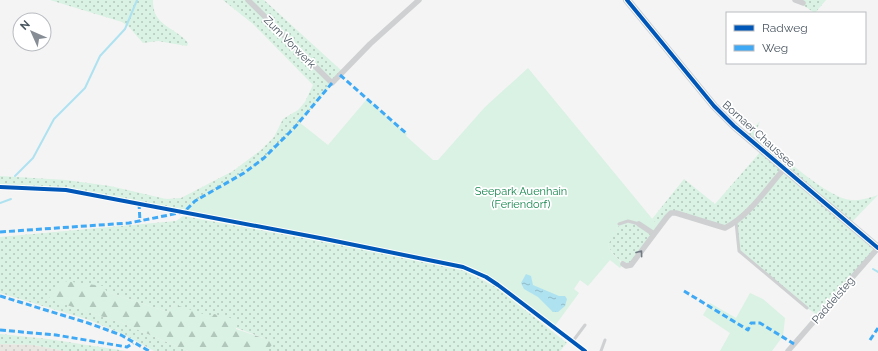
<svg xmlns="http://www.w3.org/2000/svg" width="878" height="351" viewBox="0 0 878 351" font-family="Raleway,sans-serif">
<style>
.grass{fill:url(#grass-dots)}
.forest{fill:url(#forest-firs)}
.sand{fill:url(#sand-dots)}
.park{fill:#d9f2e3}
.water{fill:url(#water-ripples)}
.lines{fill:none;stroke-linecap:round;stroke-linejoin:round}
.stream{stroke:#aee2f0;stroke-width:2}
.lane{stroke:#ced0d2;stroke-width:3}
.street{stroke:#ced0d2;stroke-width:5.5}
.secondary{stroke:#ced0d4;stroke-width:8}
.quiet{stroke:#3fa9f5;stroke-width:3;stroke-dasharray:6 3;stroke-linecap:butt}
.cycleway-casing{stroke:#fff;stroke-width:6}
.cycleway{stroke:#0057b8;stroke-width:4}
.oneway{stroke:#727b83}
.labels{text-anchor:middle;stroke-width:3.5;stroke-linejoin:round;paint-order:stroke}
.street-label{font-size:11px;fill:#4a5661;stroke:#fff}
.park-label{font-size:11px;fill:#17864f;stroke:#fff}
</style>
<defs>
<pattern id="grass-dots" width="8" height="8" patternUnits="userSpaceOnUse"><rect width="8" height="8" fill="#d9f2e3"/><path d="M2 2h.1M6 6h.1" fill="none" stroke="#b2c7bb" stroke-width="1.8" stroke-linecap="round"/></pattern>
<pattern id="forest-firs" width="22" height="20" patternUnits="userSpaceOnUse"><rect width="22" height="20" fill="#d9f2e3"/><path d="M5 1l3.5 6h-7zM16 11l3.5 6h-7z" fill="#b2c7bb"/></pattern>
<pattern id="sand-dots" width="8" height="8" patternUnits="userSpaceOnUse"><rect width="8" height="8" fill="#e7e6e1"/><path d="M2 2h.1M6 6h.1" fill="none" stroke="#c8c7c4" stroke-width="1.8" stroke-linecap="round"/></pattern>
<pattern id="water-ripples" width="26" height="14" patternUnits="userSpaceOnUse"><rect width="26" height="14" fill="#aee2f0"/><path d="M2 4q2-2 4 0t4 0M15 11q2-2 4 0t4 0" fill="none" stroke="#90bac6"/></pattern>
</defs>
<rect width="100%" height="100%" fill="#f4f4f4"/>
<path class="grass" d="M 50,0 L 153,0 C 152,27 176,27 188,43 L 187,46 L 158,41 L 143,43 L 129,27 L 122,22 Z
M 223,0 L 264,0 L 343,72 C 317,100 294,132 265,158 C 240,179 207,189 184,212 L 66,190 L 0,187 L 0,176 L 66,180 L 110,186 L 166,199 L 181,198 L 233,171 L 261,150 L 274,137 L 283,119 L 298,110 L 305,102 L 313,85 L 253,24 Z
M 795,0 L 826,0 L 815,13 Z
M 760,121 L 757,129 L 759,137 C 779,153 827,198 851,200 C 860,201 869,198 878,195 L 850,224 L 878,248 L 819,316 L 807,308 L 739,251 L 736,222 L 725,228 L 671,213 L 659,227 L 652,219 L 684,179 L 715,204 L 762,150 L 746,137 Z
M 183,216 L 342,245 L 465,271 L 496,287 L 567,343 L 560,351 L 266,351 L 274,342 L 173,304 L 168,312 L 107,292 L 49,299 L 122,323 L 188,351 L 154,351 L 123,334 L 89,320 L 0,293 L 0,237 L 176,221 Z
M 628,221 L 634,222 L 654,234 L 631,265 C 620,263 614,256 608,246 C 612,234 615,225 628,221 Z
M 0,334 L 48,339 L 126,351 L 65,351 L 33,345 L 0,344 Z"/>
<path class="forest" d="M 64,281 L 103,286 L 107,292 L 168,312 L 173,304 L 212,317 L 214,314 L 234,319 L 237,323 L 236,329 L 275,342 L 266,351 L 188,351 L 122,323 L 48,299 Z"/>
<path class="sand" d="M 0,344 L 33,345 L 65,351 L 0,351 Z"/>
<path class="park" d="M 528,68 L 659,227 L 654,234 C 630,218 618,215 608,246 L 612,253 L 623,264 L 620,268 L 610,260 L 588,286 L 580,280 L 574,289 L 579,293 L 554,327 C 526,305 498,279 463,267 L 184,212 C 201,195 223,186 243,174 C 265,160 282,141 299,122 L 328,145 L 367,99 L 407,134 L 406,136 L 433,160 L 438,160 L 485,107 Z
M 750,293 L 763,299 L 785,318 L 783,336 L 772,351 L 720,351 L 730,333 L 703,315 L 710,303 L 736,318 Z"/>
<path class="water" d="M 526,274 L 531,276 L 533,285 L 559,296 L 565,296 L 567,299 L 565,306 L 558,312 L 553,312 L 538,297 L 524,289 L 521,283 Z"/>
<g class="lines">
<path class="stream" d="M 15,176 L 33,158 L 54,119 L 85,88 L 100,56 L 125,29 L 137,0
M 0,203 L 11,199
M 873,269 L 878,272"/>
<path class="lane" d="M 736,222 L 739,251 L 807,308
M 619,224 L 628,221 L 639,224
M 573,341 L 585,325
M 601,351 L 605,340"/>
<path class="street" d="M 248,0 L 332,83 L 370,44 L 419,0
M 795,0 L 803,3
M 639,224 L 654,234
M 623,264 L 626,266 L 631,265 L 667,217 L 671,213 L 676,213 L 725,228 C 750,215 766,189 784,169
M 788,351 L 878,248"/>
<path class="secondary" d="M 627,0 L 714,106 L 734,126 L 878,248"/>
<path class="quiet" d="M 340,75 L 407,134
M 139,203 L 140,222
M 0,232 L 129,223 L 184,212 L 195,201 L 244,173 L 264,158 L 295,127 L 332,83
M 684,291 L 748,330 L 751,323 L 760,323 L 794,344
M 0,296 L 88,323 L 121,335 L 149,351
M 0,330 L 56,335 L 127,347 L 133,343
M 870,340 L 878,328"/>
<g class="cycleway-casing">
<path id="cycleway" d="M 627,0 L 714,106 L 734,126 L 878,248
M 0,187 L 66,190 L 325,239 L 463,267 L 486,277 L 498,285 L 585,351"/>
</g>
<use href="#cycleway" class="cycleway"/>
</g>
<defs><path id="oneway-chevron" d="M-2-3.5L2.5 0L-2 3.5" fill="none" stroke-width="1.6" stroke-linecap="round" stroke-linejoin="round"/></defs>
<use class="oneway" href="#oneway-chevron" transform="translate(640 253) rotate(-54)"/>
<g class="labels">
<g class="street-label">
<text transform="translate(290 42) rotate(45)" y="4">Zum Vorwerk</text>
<text transform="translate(759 134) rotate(42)" y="4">Bornaer Chaussee</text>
<text transform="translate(833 300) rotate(-49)" y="4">Paddelsteg</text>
</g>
<g class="park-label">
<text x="521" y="195">Seepark Auenhain<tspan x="521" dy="13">(Feriendorf)</tspan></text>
</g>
</g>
<rect x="726" y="12" width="140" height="52" fill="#ffffff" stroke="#b7bbc0"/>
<rect x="734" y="25" width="20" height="6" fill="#0057b8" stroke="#b7bbc0"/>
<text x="762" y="32" font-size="12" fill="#4a5661">Radweg</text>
<rect x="734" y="45" width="20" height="6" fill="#3fa9f5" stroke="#b7bbc0"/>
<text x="762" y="52" font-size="12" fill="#4a5661">Weg</text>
<g transform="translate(32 32) rotate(315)"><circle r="19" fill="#ffffff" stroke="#b7bbc0"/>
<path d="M0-3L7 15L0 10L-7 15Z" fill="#868d94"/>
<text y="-6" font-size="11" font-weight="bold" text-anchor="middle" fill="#4a5661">N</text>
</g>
</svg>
